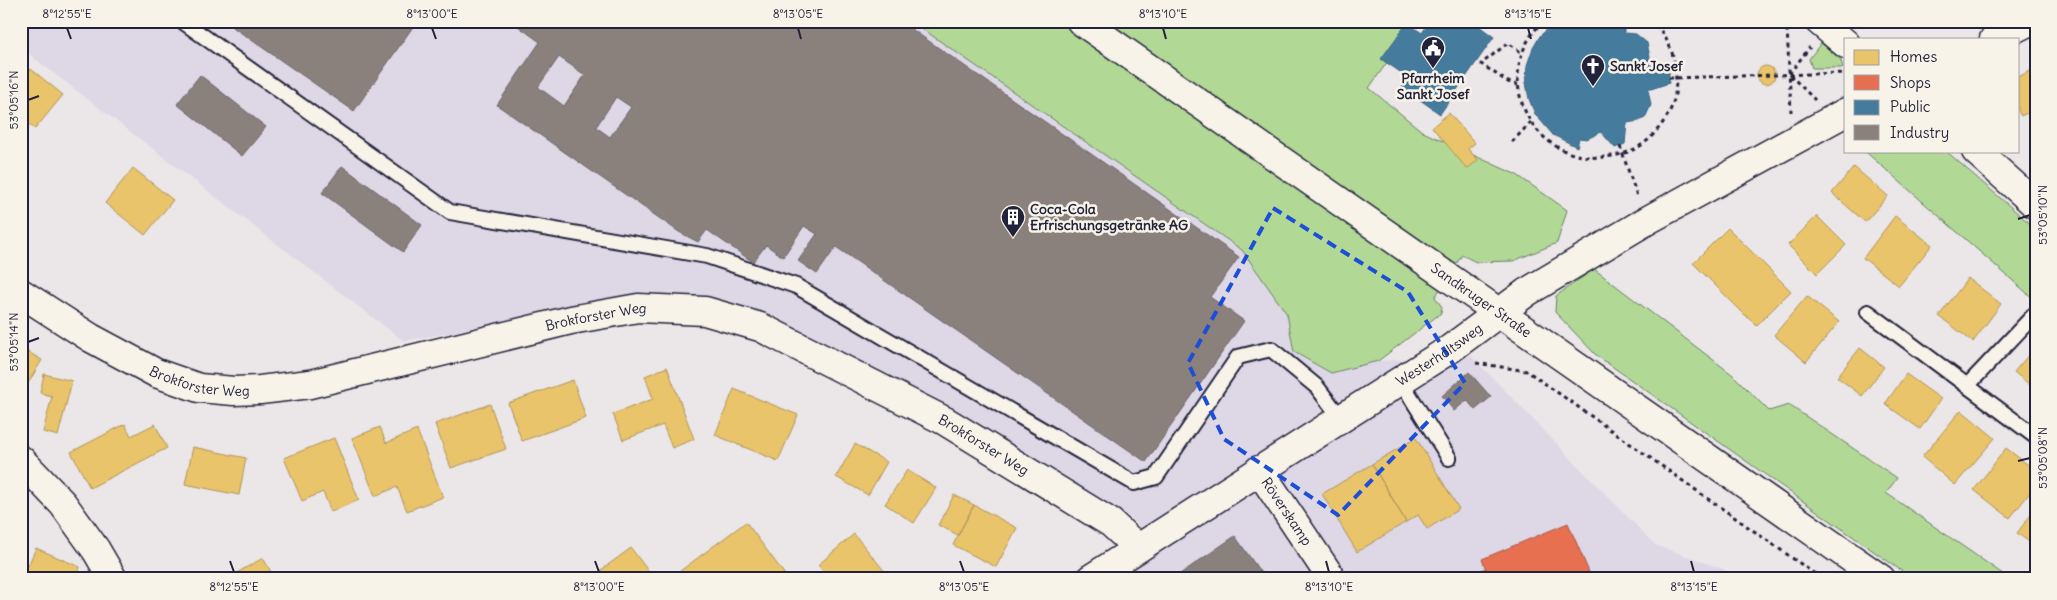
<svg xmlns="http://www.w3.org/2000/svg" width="2057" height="600" viewBox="0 0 2057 600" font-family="Delius,sans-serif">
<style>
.built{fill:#ddd7e6}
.green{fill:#b1d995;stroke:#6a7e68}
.homes{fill:#e9c46a;stroke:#ad935c}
.shops{fill:#e76f51;stroke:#ac584a}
.public{fill:#457b9d;stroke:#3a6080}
.industry{fill:#8a817c;stroke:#6b6468;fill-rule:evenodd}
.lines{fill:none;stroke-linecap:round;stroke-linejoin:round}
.lane-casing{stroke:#22223b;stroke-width:18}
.street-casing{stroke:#22223b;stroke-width:31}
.secondary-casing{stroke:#22223b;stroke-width:31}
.path{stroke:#22223b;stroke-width:3;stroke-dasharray:4 4;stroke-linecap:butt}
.lane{stroke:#f7f3e8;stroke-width:14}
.street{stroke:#f7f3e8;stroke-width:28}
.secondary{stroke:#f7f3e8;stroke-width:28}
.marked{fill:none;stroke:#1d4ed8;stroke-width:4;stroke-dasharray:10 6;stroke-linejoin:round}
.ticks{fill:none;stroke:#22223b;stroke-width:2}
.labels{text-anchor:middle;stroke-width:5;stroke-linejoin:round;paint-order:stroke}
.poi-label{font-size:14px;font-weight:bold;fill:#22223b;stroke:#f7f3e8;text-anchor:start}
.street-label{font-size:14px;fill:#22223b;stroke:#f7f3e8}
.neatline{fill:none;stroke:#22223b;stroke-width:2}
.ticks-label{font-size:12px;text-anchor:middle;fill:#22223b}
</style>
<rect width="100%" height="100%" fill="#ebe6e7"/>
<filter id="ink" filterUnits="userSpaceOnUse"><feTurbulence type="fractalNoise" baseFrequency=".02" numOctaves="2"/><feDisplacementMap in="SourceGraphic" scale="10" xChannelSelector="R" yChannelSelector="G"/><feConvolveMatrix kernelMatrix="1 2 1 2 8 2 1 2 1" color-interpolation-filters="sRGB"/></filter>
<g filter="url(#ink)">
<path class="built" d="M 21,21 L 911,21 L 1242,250 L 1287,314 L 1294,352 L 1331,373 L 1378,361 L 1471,356 L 1655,545 L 1723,569 L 1738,579 L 1100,579 L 1155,541 L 1130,517 L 805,331 L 721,305 L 639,298 L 404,341 L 21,48 Z"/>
<path class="green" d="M 911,21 L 1416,21 L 1369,88 L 1423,132 L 1517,175 L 1567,210 L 1557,243 L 1513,261 L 1476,262 L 1462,255 L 1435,297 L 1442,307 L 1441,313 L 1378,361 L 1331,373 L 1294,352 L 1287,314 L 1242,250 Z
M 1821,43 L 1841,60 L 1843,68 L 1812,68 L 1809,59 Z
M 1860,151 L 1946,151 L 2036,229 L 2036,301 L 1867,153 Z
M 1594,269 L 1733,375 L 1769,411 L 1789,405 L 1897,478 L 1886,493 L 2010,579 L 1913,579 L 1596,355 L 1555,312 L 1556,296 Z"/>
<path class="homes" d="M 1914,21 L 1935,21 L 1919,30 Z
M1757 75a9 9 0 1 1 18 0a9 9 0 1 1-18 0Z
M 2036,68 L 2036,109 L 2021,116 L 2018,111 L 2018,77 Z
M 31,69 L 63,95 L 35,129 L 21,118 L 21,81 Z
M 1449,113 L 1475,143 L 1468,149 L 1478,160 L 1467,169 L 1432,127 Z
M 1854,167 L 1888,196 L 1865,222 L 1832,193 Z
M 133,168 L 173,200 L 145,235 L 105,203 Z
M 1817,216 L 1846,245 L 1817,274 L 1788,245 Z
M 1895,216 L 1932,245 L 1899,286 L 1863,258 Z
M 1728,228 L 1791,291 L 1756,326 L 1693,263 Z
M 1968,278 L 2001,304 L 1973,342 L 1939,316 Z
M 1807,296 L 1839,322 L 1806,362 L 1774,335 Z
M 2036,346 L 2036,390 L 2014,372 Z
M 21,348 L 42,360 L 24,390 L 21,388 Z
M 1860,348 L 1884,367 L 1862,396 L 1837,377 Z
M 667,367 L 694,439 L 672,448 L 663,425 L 623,440 L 613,414 L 653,399 L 645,376 Z
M 44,374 L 72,381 L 58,436 L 43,432 L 52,396 L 40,393 Z
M 1906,374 L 1941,399 L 1920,429 L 1885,404 Z
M 573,380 L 586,418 L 522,441 L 508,403 Z
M 734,389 L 798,415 L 778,461 L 715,435 Z
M 490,404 L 506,449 L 451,468 L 435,424 Z
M 1961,410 L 1995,438 L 1955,485 L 1922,457 Z
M 125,424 L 131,436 L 155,424 L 167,448 L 90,488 L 71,452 Z
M 380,427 L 386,443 L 417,430 L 443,497 L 407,511 L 397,487 L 375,496 L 352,438 Z
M 334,438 L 359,500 L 331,512 L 323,492 L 302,501 L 284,458 Z
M 1416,438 L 1459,509 L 1427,529 L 1418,515 L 1406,522 L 1372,464 Z
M 855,444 L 887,462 L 868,495 L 836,477 Z
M 193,447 L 246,458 L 239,495 L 185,484 Z
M 2006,448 L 2036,471 L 2036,485 L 2010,518 L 1974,490 Z
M 1372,464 L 1406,522 L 1357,552 L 1322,494 Z
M 907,470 L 936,488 L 914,523 L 885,504 Z
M 954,495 L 974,505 L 958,535 L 938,525 Z
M 974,505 L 1017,528 L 996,567 L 953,545 Z
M 2036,508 L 2036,547 L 2017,533 Z
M 746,522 L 788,579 L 674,579 L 672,577 Z
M 854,534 L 891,579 L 830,579 L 818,565 Z
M 36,548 L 80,567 L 75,579 L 22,579 Z
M 631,548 L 654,579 L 607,579 L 601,570 Z
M 263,558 L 275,579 L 226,579 Z"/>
<path class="shops" d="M 1568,523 L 1592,579 L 1490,579 L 1482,559 Z
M 1486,568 L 1490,579 L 1461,579 Z"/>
<path class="public" d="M 1430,21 L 1472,21 L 1494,37 L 1440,114 L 1402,87 L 1409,78 L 1381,59 L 1407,23 L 1422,33 Z
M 1556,21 L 1596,21 L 1600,25 L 1603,21 L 1624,21 L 1624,33 L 1636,34 L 1647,43 L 1650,57 L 1648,64 L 1669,72 L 1669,83 L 1648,90 L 1651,105 L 1645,118 L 1639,121 L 1627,123 L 1625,144 L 1615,148 L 1601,132 L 1587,139 L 1579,138 L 1577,147 L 1553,135 L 1535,114 L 1529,99 L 1526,83 L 1527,65 L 1533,48 L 1540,36 Z"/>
<path class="industry" d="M 224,21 L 417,21 L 354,111 Z
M 511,21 L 900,21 L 1239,257 L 1210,297 L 1244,321 L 1146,462 L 836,247 L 817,274 L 798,261 L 817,234 L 804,226 L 783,257 L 766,245 L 753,262 L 707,230 L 698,242 L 679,232 L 497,105 L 540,42 ZM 559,57 L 585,75 L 564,106 L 538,87 ZM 616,97 L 631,107 L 610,137 L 596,127 Z
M 200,75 L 266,127 L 242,156 L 177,104 Z
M 342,166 L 422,225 L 403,252 L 322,193 Z
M 1469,372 L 1491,397 L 1475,410 L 1467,400 L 1454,411 L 1442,396 Z
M 1235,536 L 1261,573 L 1253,579 L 1179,579 L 1177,576 Z"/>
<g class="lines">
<g class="lane-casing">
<path id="lane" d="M 182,21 L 450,212 L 707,256 L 796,286 L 1134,483 L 1156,477 L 1238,357 L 1271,349 L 1317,387 L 1340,417
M 1868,312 L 2036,437
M 1400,380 L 1449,458
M 1967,386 L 2036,313"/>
</g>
<g class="street-casing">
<g id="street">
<path d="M 1819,21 L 1846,44"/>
<path d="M 1994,39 L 2030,21"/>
<path d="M 1976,151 L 2036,205"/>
<path id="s1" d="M 21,293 L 91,338 L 156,373 L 199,388 L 234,391 L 260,390 L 310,384 L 571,320 L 638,308 L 705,311 L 760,327 L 945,421 L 1111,523 L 1138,548"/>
<path d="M 21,460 L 63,504 L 96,550 L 113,579"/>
<path id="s2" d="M 1259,470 L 1332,579"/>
<path id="s3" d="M 1090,579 L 1450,349 L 1527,292 L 1648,220 L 1846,112"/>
</g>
</g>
<g class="secondary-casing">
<g id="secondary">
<path id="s4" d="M 1081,21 L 1881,579"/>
</g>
</g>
<path class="path" d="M 1543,21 C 1486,77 1534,170 1612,156 C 1627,154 1642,147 1652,136 C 1663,124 1673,110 1675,94 C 1678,66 1673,41 1652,21
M 1785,21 L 1787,27 L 1791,112
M 1789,74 L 1810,47
M 1790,75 L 1815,100
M 1669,78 L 1846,73
M 1518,85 L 1508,82 L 1481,64 L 1508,43 L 1522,53
M 1512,142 L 1531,122
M 1620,146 L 1637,196
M 1476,363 L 1527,371 L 1822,579"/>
<use href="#lane" class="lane"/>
<use href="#street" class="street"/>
<use href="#secondary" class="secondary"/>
</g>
</g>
<path class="marked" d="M 1273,208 L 1408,292 L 1465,383 L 1338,515 L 1224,439 L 1188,363 Z"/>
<path class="ticks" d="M 67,28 L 71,39M 432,28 L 436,39M 798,28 L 801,39M 1163,28 L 1166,39M 1528,28 L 1531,39M 28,100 L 39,96M 2018,219 L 2030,215M 28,342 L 39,338M 2018,461 L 2030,458M 230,561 L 234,572M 595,561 L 599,572M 960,561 L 964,572M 1326,561 L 1329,572M 1691,561 L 1694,572"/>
<defs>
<g id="civic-pin" transform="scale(1.25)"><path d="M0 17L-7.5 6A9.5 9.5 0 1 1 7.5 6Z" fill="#22223b" stroke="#f7f3e8"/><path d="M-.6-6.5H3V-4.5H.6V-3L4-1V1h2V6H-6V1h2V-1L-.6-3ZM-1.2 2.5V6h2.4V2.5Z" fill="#fff"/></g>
<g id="church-pin" transform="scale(1.25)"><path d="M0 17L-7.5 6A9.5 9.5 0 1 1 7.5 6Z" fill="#22223b" stroke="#f7f3e8"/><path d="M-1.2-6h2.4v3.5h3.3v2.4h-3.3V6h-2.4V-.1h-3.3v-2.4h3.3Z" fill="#fff"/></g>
<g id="building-pin" transform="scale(1.25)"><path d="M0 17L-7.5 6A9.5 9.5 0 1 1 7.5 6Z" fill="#22223b" stroke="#f7f3e8"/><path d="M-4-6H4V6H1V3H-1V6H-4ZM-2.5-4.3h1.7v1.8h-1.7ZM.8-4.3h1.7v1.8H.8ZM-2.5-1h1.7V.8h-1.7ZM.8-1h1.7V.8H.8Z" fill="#fff"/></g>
</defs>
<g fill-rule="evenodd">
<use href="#civic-pin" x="1433" y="48"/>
<use href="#church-pin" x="1593" y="66"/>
<use href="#building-pin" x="1013" y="217"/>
</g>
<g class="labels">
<g class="poi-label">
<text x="1610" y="71">Sankt Josef</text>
<text x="1433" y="83" text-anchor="middle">Pfarrheim<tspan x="1433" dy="16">Sankt Josef</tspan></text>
<text x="1030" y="214">Coca-Cola<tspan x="1030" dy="16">Erfrischungsgetränke AG</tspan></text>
</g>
<g class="street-label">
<text dy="5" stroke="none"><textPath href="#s4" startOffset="488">Sandkruger Straße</textPath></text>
<text dy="5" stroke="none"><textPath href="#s1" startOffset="608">Brokforster Weg</textPath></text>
<text dy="5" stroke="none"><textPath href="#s3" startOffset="415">Westerholtsweg</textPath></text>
<text dy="5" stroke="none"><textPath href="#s1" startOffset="202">Brokforster Weg</textPath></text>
<text dy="5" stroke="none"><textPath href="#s1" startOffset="1028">Brokforster Weg</textPath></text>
<text dy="5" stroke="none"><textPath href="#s2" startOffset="50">Röverskamp</textPath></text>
</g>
</g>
<rect width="2057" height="600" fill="none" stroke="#f7f3e8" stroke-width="55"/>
<rect x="1844" y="38" width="175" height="115" fill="#f7f3e8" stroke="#a29fa3"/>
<rect x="1854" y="50" width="25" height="15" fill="#e9c46a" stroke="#a29fa3"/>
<text x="1890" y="62" font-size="15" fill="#22223b">Homes</text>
<rect x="1854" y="75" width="25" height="15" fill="#e76f51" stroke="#a29fa3"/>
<text x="1890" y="88" font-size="15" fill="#22223b">Shops</text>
<rect x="1854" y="100" width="25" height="15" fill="#457b9d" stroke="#a29fa3"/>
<text x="1890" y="112" font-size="15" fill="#22223b">Public</text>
<rect x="1854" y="125" width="25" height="15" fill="#8a817c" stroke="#a29fa3"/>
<text x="1890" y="138" font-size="15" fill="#22223b">Industry</text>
<rect x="28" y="28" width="2002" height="544" class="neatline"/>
<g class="ticks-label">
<text x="67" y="18">8°12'55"E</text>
<text x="432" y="18">8°13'00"E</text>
<text x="798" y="18">8°13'05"E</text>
<text x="1163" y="18">8°13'10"E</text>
<text x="1528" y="18">8°13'15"E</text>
<text transform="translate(14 100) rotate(-90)" y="4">53°05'16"N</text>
<text transform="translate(2043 215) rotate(-90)" y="4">53°05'10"N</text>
<text transform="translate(14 342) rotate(-90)" y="4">53°05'14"N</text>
<text transform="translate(2043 458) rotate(-90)" y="4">53°05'08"N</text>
<text x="234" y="591">8°12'55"E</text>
<text x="599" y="591">8°13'00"E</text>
<text x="964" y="591">8°13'05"E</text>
<text x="1329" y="591">8°13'10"E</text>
<text x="1694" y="591">8°13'15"E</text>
</g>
</svg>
